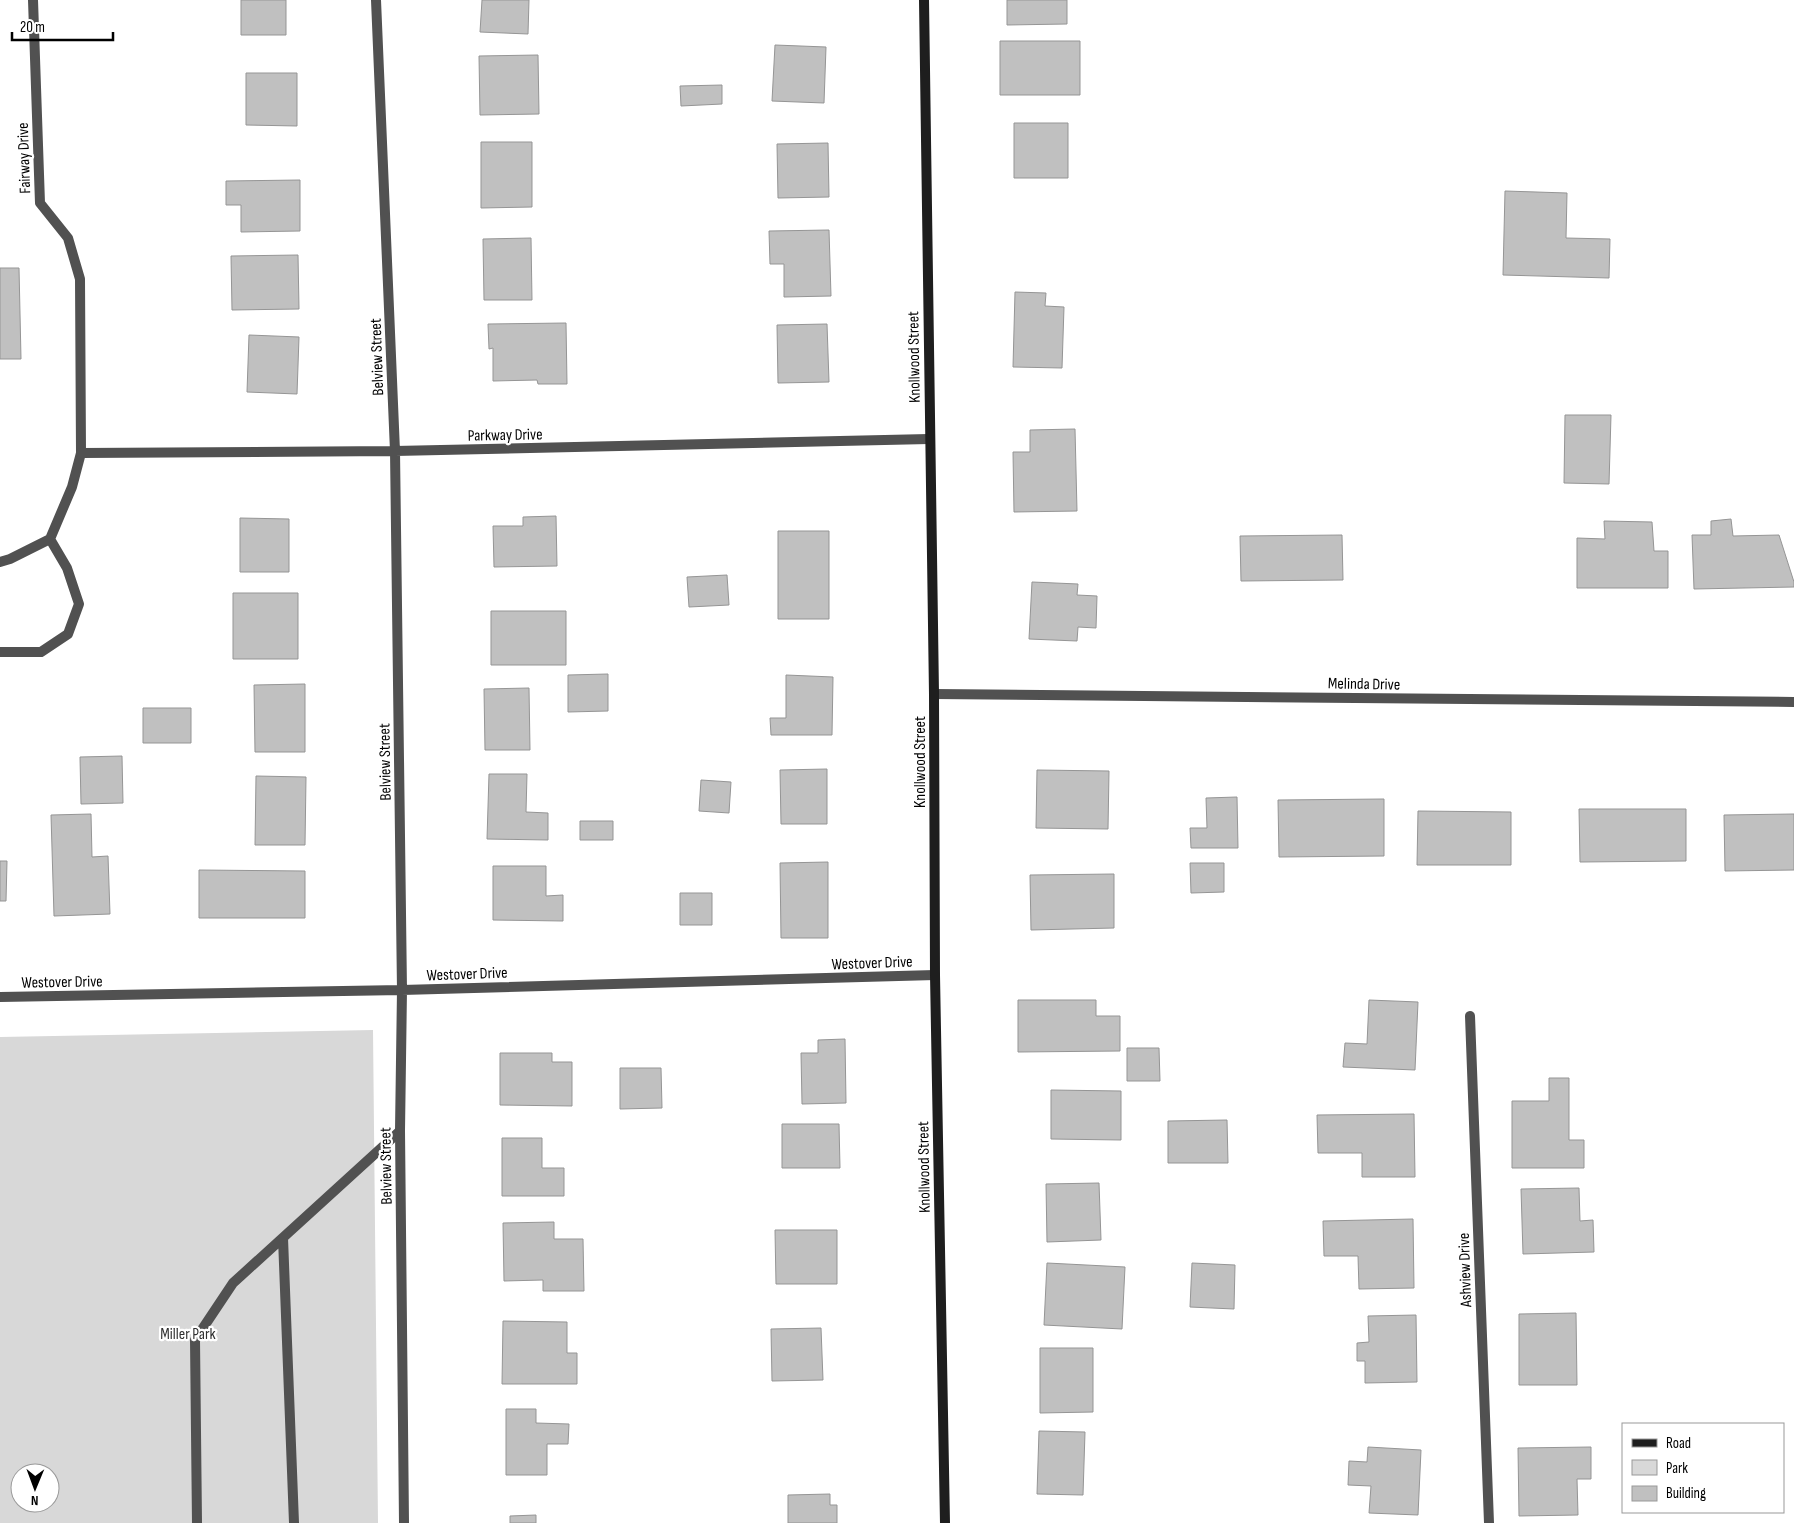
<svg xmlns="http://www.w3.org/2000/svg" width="1794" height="1523" viewBox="0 0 1794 1523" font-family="'Sofia Sans Condensed',sans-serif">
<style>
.green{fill:#d8d8d8;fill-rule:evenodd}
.building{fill:#c0c0c0;stroke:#959595}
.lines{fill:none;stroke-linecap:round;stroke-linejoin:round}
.lane{stroke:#515151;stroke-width:10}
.street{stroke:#515151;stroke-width:10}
.secondary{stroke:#1e1e1e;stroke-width:10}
.labels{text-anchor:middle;stroke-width:4.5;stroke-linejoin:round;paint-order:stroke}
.street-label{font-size:16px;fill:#000;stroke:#fff}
.park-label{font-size:16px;fill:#2f2f2f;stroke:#fff}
</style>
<rect width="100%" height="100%" fill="#fff"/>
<path class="green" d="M 373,1030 L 378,1523 L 0,1523 L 0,1037 ZM 20,1473 L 50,1473 L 50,1503 L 20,1503 Z"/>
<path class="building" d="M 241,0 L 286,0 L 286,35 L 241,35 Z
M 482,0 L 529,0 L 528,34 L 480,32 Z
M 1007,0 L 1067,0 L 1067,24 L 1007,25 Z
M 1000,41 L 1080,41 L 1080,95 L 1000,95 Z
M 775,45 L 826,47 L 824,103 L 772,101 Z
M 538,55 L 539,114 L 480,115 L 479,56 Z
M 246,73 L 297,73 L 297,126 L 246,125 Z
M 722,85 L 722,104 L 681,106 L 680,86 Z
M 1014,123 L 1068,123 L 1068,178 L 1014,178 Z
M 481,142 L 532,142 L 532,207 L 481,208 Z
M 828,143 L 829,197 L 778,198 L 777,144 Z
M 300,180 L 300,231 L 241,232 L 241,205 L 226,205 L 226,181 Z
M 1505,191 L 1567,193 L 1566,238 L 1610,239 L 1609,278 L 1503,275 Z
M 829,230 L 831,296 L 784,297 L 784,264 L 770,264 L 769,231 Z
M 531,238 L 532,300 L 484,300 L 483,239 Z
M 298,255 L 299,309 L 232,310 L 231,256 Z
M 0,268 L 19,268 L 21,359 L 0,359 Z
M 1015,292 L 1046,293 L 1045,306 L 1064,307 L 1062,368 L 1013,367 Z
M 566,323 L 567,384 L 538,384 L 537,380 L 493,381 L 493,348 L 489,349 L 488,324 Z
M 827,324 L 829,382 L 778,383 L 777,325 Z
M 249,335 L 299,337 L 297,394 L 247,392 Z
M 1565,415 L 1611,415 L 1609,484 L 1564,483 Z
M 1075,429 L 1077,511 L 1014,512 L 1013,452 L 1030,452 L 1030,430 Z
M 556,516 L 557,566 L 494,567 L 493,526 L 523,526 L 523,517 Z
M 240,518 L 289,519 L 289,572 L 240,572 Z
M 1731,519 L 1733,536 L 1779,535 L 1794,582 L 1794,587 L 1694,589 L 1692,535 L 1711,535 L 1711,521 Z
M 1604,521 L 1652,522 L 1654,551 L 1668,551 L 1668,588 L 1577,588 L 1577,538 L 1605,539 Z
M 778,531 L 829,531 L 829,619 L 778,619 Z
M 1342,535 L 1343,580 L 1241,581 L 1240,536 Z
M 727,575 L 729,605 L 689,607 L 687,577 Z
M 1032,582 L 1078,584 L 1077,595 L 1097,596 L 1096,628 L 1078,627 L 1077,641 L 1029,639 Z
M 233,593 L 298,593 L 298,659 L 233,659 Z
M 491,611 L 566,611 L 566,665 L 491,665 Z
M 608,674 L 608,711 L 568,712 L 568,675 Z
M 786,675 L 833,677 L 832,735 L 771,735 L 770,718 L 786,718 Z
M 305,684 L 305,752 L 255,752 L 254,685 Z
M 529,688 L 530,750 L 485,750 L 484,689 Z
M 143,708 L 191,708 L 191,743 L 143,743 Z
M 122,756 L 123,803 L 81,804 L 80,757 Z
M 827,769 L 827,824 L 781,824 L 780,770 Z
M 1037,770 L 1109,771 L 1108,829 L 1036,828 Z
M 489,774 L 527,774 L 526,812 L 548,813 L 548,840 L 487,839 Z
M 256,776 L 306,777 L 305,845 L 255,845 Z
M 701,780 L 731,782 L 729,813 L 699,811 Z
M 1237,797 L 1238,848 L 1191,848 L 1190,828 L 1207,828 L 1206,798 Z
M 1384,799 L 1384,856 L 1279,857 L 1278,800 Z
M 1579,809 L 1686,809 L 1686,861 L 1580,862 Z
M 1418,811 L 1511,812 L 1511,865 L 1417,865 Z
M 91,814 L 92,857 L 108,856 L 110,914 L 54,916 L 51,815 Z
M 1794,814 L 1794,870 L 1725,871 L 1724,815 Z
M 580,821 L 613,821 L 613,840 L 580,840 Z
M 0,861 L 7,861 L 6,901 L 0,901 Z
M 828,862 L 828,938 L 781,938 L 780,863 Z
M 1190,863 L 1224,863 L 1224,892 L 1191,893 Z
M 493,866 L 546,866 L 546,896 L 563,895 L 563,921 L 493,920 Z
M 199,870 L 305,871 L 305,918 L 199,918 Z
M 1114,874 L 1114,928 L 1031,930 L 1030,875 Z
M 680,893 L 712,893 L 712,925 L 680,925 Z
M 1018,1000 L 1096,1000 L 1096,1016 L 1120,1016 L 1120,1051 L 1018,1052 Z
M 1369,1000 L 1418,1002 L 1415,1070 L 1343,1067 L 1345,1043 L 1367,1044 Z
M 845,1039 L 846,1103 L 802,1104 L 801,1053 L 818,1053 L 818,1040 Z
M 1127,1048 L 1159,1048 L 1160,1081 L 1127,1081 Z
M 500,1053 L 552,1053 L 552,1062 L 572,1062 L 572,1106 L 500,1105 Z
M 620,1068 L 661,1068 L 662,1108 L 620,1109 Z
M 1549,1078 L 1569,1078 L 1569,1140 L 1584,1140 L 1584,1168 L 1512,1168 L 1512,1101 L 1549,1101 Z
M 1051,1090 L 1121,1091 L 1121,1140 L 1051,1139 Z
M 1414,1114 L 1415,1177 L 1362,1177 L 1362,1153 L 1318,1153 L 1317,1115 Z
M 1227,1120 L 1228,1163 L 1168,1163 L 1168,1121 Z
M 782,1124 L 839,1124 L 840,1168 L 782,1168 Z
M 502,1138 L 542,1138 L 542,1168 L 564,1168 L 564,1196 L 502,1196 Z
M 1099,1183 L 1101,1240 L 1047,1242 L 1046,1184 Z
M 1579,1188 L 1580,1221 L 1593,1220 L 1594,1252 L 1523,1254 L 1521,1189 Z
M 1413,1219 L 1414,1288 L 1359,1289 L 1358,1256 L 1324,1256 L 1323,1221 Z
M 554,1222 L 554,1239 L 583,1239 L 584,1291 L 543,1291 L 543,1280 L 504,1281 L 503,1223 Z
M 775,1230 L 837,1230 L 837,1284 L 776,1284 Z
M 1047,1263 L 1125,1267 L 1122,1329 L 1044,1325 Z
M 1192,1263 L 1235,1265 L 1234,1309 L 1190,1307 Z
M 1576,1313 L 1577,1385 L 1519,1385 L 1519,1314 Z
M 1416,1315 L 1417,1382 L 1365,1383 L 1365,1361 L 1357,1361 L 1357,1343 L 1369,1342 L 1368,1316 Z
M 503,1321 L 567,1322 L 567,1353 L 577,1353 L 577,1384 L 502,1384 Z
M 821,1328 L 823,1380 L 772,1381 L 771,1329 Z
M 1040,1348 L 1093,1348 L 1093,1412 L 1040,1413 Z
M 506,1409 L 536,1409 L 536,1423 L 569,1424 L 568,1444 L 547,1444 L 547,1475 L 506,1475 Z
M 1039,1431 L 1085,1432 L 1083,1495 L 1037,1494 Z
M 1368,1447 L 1421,1450 L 1418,1515 L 1369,1513 L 1371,1486 L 1348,1485 L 1349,1461 L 1367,1462 Z
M 1591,1447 L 1591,1479 L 1577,1479 L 1578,1515 L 1519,1516 L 1518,1448 Z
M 830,1494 L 830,1505 L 837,1505 L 837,1523 L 788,1523 L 788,1495 Z
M 536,1515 L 536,1523 L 510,1523 L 510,1516 Z"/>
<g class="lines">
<path class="lane" d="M 0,562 L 10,559 L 50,539 L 72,487 L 81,453 L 80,279 L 68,238 L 40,203 L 33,0
M 0,652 L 41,652 L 68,634 L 79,604 L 67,568 L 50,539
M 283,1238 L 294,1523
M 197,1523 L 195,1340 L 233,1283 L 400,1131"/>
<path class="street" d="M 376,0 L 395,451 L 402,990 L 400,1131 L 404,1523
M 81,453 L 395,451 L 929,439
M 934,694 L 1794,702
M 0,997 L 402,990 L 935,975
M 1470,1016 L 1489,1523"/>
<path class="secondary" d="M 924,0 L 934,694 L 935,975 L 945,1523"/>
</g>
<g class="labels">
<g class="street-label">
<text transform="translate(23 158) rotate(-92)" y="6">Fairway Drive</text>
<text transform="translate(376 357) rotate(-92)" y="6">Belview Street</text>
<text transform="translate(913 357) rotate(-91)" y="6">Knollwood Street</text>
<text transform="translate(505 434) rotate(-1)" y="6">Parkway Drive</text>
<text transform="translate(1364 683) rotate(1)" y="6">Melinda Drive</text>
<text transform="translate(384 762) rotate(-91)" y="6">Belview Street</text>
<text transform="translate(919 762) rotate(-90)" y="6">Knollwood Street</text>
<text transform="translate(872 962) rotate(-2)" y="6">Westover Drive</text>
<text transform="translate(467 973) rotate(-2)" y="6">Westover Drive</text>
<text transform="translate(62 981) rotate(-1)" y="6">Westover Drive</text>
<text transform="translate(385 1166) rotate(-91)" y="6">Belview Street</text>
<text transform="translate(923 1167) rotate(-91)" y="6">Knollwood Street</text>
<text transform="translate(1464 1270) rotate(-92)" y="6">Ashview Drive</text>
</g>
<g class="park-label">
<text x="188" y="1339">Miller Park</text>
</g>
</g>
<rect x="1622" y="1423" width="162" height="90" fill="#ffffff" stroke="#999999"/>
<rect x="1632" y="1439" width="25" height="8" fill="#1e1e1e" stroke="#999999"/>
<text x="1666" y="1448" font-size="15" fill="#000000">Road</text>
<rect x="1632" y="1460" width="25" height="15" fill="#d8d8d8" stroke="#999999"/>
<text x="1666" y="1473" font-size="15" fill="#000000">Park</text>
<rect x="1632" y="1486" width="25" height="15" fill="#c0c0c0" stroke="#999999"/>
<text x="1666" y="1498" font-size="15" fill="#000000">Building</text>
<g transform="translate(35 1488) rotate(181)"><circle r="24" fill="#ffffff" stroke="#999999"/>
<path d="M0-4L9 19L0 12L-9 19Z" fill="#000000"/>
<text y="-8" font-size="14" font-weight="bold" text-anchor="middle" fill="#000000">N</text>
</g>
<path d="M12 32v8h101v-8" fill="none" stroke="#000000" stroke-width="2.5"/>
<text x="20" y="32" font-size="15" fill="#000000" stroke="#ffffff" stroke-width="4" paint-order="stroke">20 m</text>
</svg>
